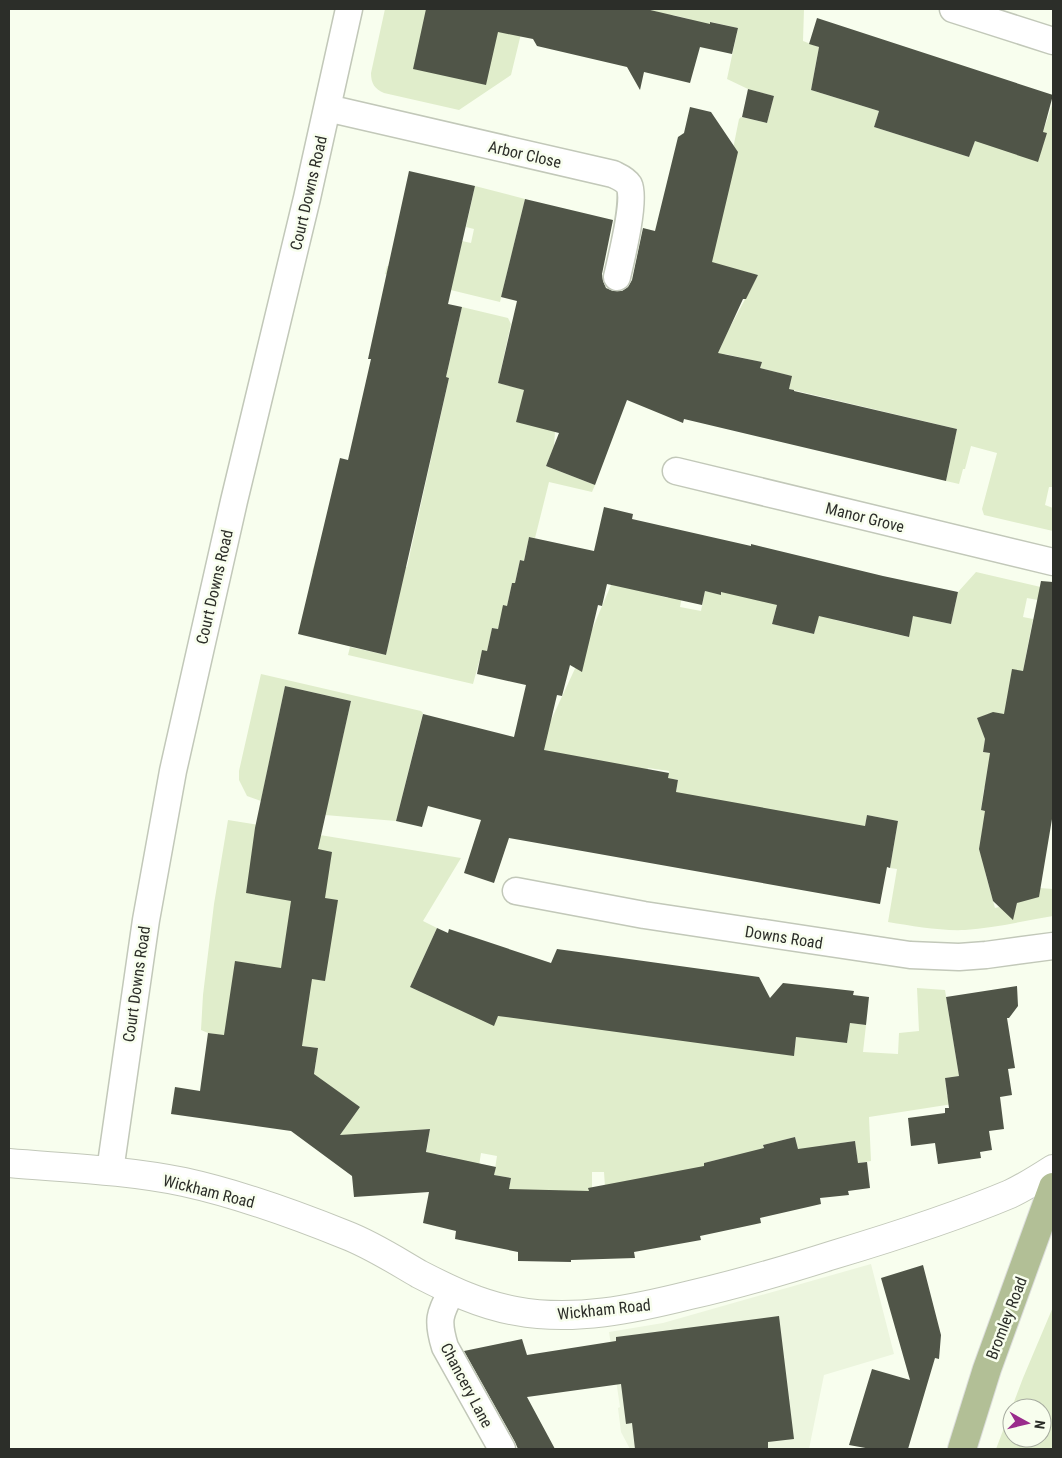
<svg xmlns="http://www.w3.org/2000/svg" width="1062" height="1458" viewBox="0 0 1062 1458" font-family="'Roboto Condensed',sans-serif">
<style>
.built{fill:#ecf5de}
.green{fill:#e0edcb;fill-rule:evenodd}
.building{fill:#505548}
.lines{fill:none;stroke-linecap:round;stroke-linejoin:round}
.street-casing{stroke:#c2c8b9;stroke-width:29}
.secondary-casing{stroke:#c2c8b9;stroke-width:30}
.primary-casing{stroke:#dddedd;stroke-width:30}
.street{stroke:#fff;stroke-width:26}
.secondary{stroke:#fff;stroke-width:28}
.primary{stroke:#b2bf96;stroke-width:28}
.labels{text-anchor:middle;stroke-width:5;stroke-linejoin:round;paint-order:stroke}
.street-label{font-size:16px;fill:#2c2e29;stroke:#f8feee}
</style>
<rect width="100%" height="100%" fill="#f8feee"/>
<path class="built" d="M 871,1264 L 894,1354 L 824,1375 L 809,1449 L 630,1449 L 621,1432 L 618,1408 L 620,1407 L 609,1332 L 663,1323 Z"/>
<path class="green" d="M 385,9 L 527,9 L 511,75 L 459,110 L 384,93 C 375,89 371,84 371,73 Z
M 646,9 L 804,9 L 803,41 L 819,47 L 811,90 L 879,111 L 874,127 L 969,157 L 975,141 L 1043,132 L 1053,102 L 1053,487 L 1049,487 L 1045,505 L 1053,508 L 1053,531 L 984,515 L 982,509 L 997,453 L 971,446 L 965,469 L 963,469 L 959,484 L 946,481 L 957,429 L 789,389 L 791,376 L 760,368 L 761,362 L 725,354 L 699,394 L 728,331 L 758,275 L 710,263 L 739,119 L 741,117 L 767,123 L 774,96 L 748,89 L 727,79 L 738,28 L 711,22 L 708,31 L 689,19 L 673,15 L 666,19 L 658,12 Z
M 475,186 L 525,199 L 500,302 L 385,274 L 387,266 L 453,280 L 462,241 L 471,243 L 474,229 L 466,227 Z
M 462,307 L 508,318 L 511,324 L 498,383 L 525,390 L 555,432 L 554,447 L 546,466 L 595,485 L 592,492 L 549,482 L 535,538 L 529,537 L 524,561 L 520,560 L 515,583 L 512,583 L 507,606 L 498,629 L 492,628 L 487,651 L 482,651 L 473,684 L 348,655 L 350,647 L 386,655 L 400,592 L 312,572 L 320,545 L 368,558 L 407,567 L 449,378 L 446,377 Z
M 626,550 L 652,579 L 649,593 L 668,598 L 671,583 L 684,586 L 680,607 L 701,611 L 705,591 L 721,594 L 727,564 L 777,605 L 772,624 L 814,634 L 823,599 L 835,620 L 908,637 L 920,585 L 930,586 L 923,618 L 951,624 L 958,592 L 976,572 L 1045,588 L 1043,601 L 1027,598 L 1023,617 L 1033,619 L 1023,671 L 1039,719 L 988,714 C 978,717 977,727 986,733 L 983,752 L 1021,758 L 984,788 L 981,810 L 1017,815 L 983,824 C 978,855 987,878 995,908 L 999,907 L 1003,910 L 1016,908 L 1017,903 L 1040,888 L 1053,889 L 1053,916 C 1024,921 994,928 965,930 C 939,931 913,926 888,922 L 897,869 L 890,868 L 898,821 L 867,815 L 865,827 L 676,793 L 678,780 L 668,778 L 669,771 L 648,768 L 644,787 L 518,764 L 541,740 L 552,718 L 579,660 Z
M 261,674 L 421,711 L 423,713 L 396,821 L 325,815 L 351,701 L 285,686 L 261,801 L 247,796 L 239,780 L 239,771 Z
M 228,820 L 461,858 L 423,921 L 437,928 L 410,987 L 438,1000 L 794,1055 L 798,1020 L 815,1039 L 847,1043 L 850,1023 L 866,1025 L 863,1052 L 898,1054 L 899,1033 L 919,1031 L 917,988 L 945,990 L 959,1076 L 945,1078 L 947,1096 L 972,1101 L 869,1117 L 871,1161 L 858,1163 L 855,1141 L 821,1146 L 802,1165 L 795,1137 L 763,1145 L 769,1173 L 736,1155 L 704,1163 L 710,1191 L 605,1187 L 604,1172 L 592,1172 L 592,1188 L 589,1188 L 590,1217 L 505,1207 L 511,1178 L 494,1175 L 497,1156 L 481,1153 L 478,1172 L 448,1186 L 454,1158 L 438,1154 L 426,1155 L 430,1129 L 370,1133 L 337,1139 L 360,1107 L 314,1075 L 318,1048 L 208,1033 L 201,1030 L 203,995 L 214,904 Z
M 1053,1307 L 1053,1449 L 996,1449 L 1023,1378 ZM 1012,1408 L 1042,1408 L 1042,1438 L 1012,1438 Z"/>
<path class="building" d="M 426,9 L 646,9 L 710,24 L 710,22 L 738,28 L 732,54 L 700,47 L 690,83 L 644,72 L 640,90 L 627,67 L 537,46 L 533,39 L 498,32 L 486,85 L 413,69 Z
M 817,18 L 1053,95 L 1043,132 L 1047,133 L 1038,162 L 975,141 L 969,157 L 874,127 L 879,111 L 811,90 L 819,47 L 809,44 Z
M 748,89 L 774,96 L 767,123 L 742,117 Z
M 690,107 L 711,112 L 738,152 L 712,262 L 758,275 L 746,299 L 743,299 L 718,353 L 762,362 L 760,368 L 792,376 L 789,389 L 794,390 L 794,391 L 957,429 L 946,481 L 684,419 L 683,423 L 627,400 L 595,485 L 546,466 L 559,433 L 516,422 L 524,390 L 498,383 L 517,301 L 501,297 L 525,199 L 613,220 L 602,274 L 603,281 L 606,288 L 613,291 L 622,291 L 628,287 L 632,280 L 643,228 L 655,231 L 678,137 L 684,133 Z
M 409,171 L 475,186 L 448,304 L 462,307 L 446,377 L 449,378 L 386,655 L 298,634 L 340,458 L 348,460 L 371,359 L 368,359 Z
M 604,507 L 633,514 L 632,519 L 751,546 L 751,544 L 883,576 L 958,592 L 951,624 L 913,616 L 909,637 L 819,616 L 814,634 L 772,624 L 777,605 L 721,592 L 721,595 L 705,591 L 702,605 L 607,584 L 602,606 L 598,605 L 582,672 L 570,665 L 562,696 L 557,695 L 544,750 L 669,773 L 668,778 L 678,780 L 676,792 L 865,826 L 867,815 L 898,821 L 890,868 L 887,867 L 880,904 L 509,838 L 494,883 L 464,873 L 481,820 L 428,806 L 422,827 L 396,821 L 423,714 L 514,737 L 526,685 L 477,674 L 482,650 L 487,651 L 492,628 L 498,629 L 503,605 L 507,606 L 512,583 L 515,583 L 520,560 L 524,561 L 529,537 L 594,551 Z
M 1041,581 L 1053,582 L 1053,813 L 1039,897 L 1017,903 L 1013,920 L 993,901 L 979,849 L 985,811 L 981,810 L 990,753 L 983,752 L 985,739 L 977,718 L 993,712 L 1004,714 L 1012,669 L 1023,671 Z
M 285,686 L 351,701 L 318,849 L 332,852 L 325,898 L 338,900 L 325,981 L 312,979 L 302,1046 L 318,1048 L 314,1074 L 360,1107 L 340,1135 L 430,1129 L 426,1152 L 496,1167 L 494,1175 L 511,1178 L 509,1189 L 589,1191 L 588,1188 L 704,1166 L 704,1163 L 764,1148 L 763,1145 L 795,1137 L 798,1149 L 855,1141 L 858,1163 L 867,1162 L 870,1188 L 848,1191 L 849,1195 L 820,1198 L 821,1204 L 760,1218 L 761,1223 L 700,1236 L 701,1240 L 634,1252 L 635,1258 L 571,1260 L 571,1262 L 518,1261 L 518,1252 L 455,1239 L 456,1231 L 423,1223 L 429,1192 L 354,1197 L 352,1176 L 291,1131 L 171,1114 L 175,1087 L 200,1091 L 208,1033 L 224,1035 L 235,961 L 281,968 L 291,901 L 246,893 L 255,828 Z
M 437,928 L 448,933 L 449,929 L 551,963 L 557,949 L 759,977 L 770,998 L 783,983 L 854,991 L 853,995 L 869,997 L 866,1025 L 850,1023 L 847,1043 L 796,1037 L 794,1056 L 498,1016 L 494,1026 L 410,987 Z
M 1017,986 L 1018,1006 L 1009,1018 L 1007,1018 L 1015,1068 L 1008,1069 L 1012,1095 L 1000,1097 L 1004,1129 L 989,1131 L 992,1150 L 980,1152 L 981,1158 L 938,1164 L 935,1143 L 911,1146 L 908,1118 L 945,1113 L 945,1108 L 949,1108 L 945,1078 L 959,1076 L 946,997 Z
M 923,1265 L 941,1335 L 939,1359 L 935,1358 L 908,1449 L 871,1449 L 849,1445 L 872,1369 L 910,1380 L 881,1278 Z
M 779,1316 L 794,1439 L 768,1442 L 768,1449 L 635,1449 L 632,1423 L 626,1424 L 621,1384 L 527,1397 L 555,1449 L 518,1449 L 515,1442 L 464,1351 L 522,1339 L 527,1355 L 616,1341 L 616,1337 Z"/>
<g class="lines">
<g class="street-casing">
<path id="street" d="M 953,9 L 1053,41
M 327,108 L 613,174 C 619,177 625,179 629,185 C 636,199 621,260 617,277
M 676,471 L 1053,562
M 516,891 L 644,915 L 910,955 L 959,957 L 986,955 L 1053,946
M 110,1171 L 146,920 L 173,771 L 234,501 L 307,198 L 349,9
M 452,1291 C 439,1314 437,1321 445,1347 L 502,1449"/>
</g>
<g class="secondary-casing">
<path id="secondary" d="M 9,1163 C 67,1168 126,1170 184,1182 C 239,1194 294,1214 346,1235 C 372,1245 395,1260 419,1274 C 450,1290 481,1305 516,1311 C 574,1322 634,1309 690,1295 C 738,1284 786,1270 833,1255 C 893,1237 953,1218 1010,1194 C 1025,1187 1039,1178 1053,1169"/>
</g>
<g class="primary-casing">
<path id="primary" d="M 962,1449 L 987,1369 L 1053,1187"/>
</g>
<use href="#street" class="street"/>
<use href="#secondary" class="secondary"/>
<use href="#primary" class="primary"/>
</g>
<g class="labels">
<g class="street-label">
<text transform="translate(525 154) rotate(13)" y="6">Arbor Close</text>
<text transform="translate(308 193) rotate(-77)" y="6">Court Downs Road</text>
<text transform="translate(865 517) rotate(14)" y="6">Manor Grove</text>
<text transform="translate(214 587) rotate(-77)" y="6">Court Downs Road</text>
<text transform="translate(784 937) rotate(9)" y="6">Downs Road</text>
<text transform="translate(136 984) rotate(-82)" y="6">Court Downs Road</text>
<text transform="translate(209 1191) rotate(14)" y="6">Wickham Road</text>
<text transform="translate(604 1309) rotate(-6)" y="6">Wickham Road</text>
<text transform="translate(1006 1318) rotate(-69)" y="6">Bromley Road</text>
<text transform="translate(467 1385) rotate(62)" y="6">Chancery Lane</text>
</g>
</g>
<rect width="1062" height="1458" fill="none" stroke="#2c2e29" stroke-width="20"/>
<g transform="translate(1027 1423) rotate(98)"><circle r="24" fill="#f8feee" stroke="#a6ab9f"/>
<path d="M0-4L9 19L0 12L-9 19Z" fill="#9a2c8c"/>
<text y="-8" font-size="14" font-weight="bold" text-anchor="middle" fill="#2c2e29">N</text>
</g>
</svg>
